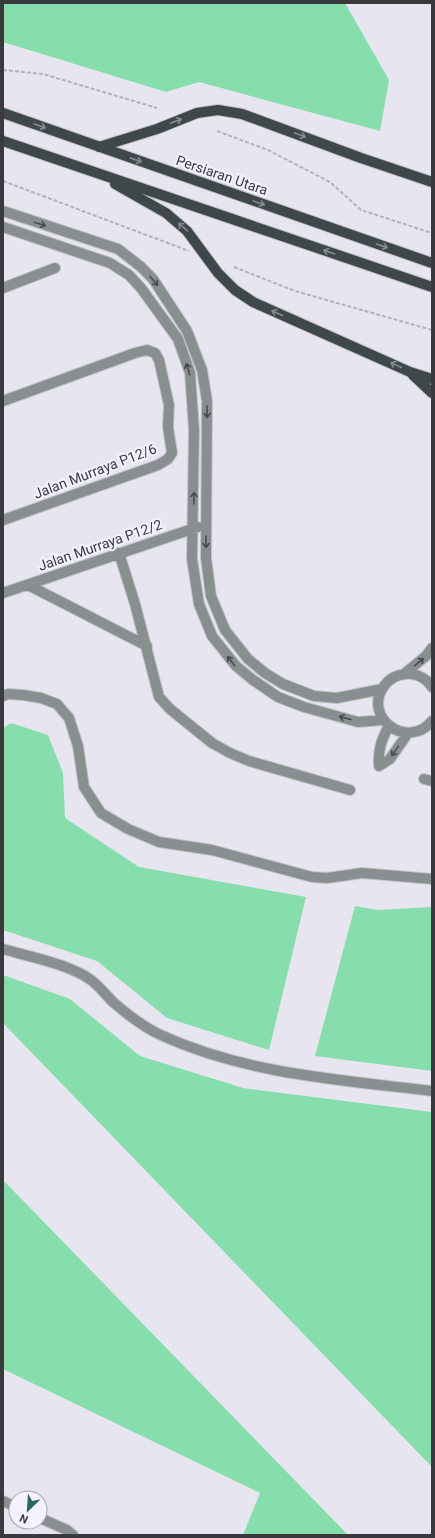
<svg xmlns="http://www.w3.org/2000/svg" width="435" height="1538" viewBox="0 0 435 1538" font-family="Roboto,sans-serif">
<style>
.green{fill:#87dead}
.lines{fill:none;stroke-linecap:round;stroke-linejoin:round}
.minor-casing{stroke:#c4c3cc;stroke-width:12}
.major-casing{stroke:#c4c3cc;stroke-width:12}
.path{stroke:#b3b1ba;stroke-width:2;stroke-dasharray:4 2;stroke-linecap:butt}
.minor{stroke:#898f90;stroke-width:10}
.major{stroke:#3e484a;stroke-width:10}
.oneway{stroke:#878c92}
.oneway2{stroke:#4a4a4e}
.labels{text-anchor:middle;stroke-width:4;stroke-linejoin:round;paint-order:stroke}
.street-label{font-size:14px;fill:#3a393d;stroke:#f4f2fe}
</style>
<rect width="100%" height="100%" fill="#e7e5f0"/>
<path class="green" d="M 3,3 L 345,3 L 389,80 L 380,131 L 199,82 L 166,92 L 3,42 Z
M 11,723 L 48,735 L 63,773 L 65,818 L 139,867 L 306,897 L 269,1050 L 167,1018 L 97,961 L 3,930 L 3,728 Z
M 355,906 L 377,910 L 432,907 L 432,1071 L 315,1056 Z
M 3,975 L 70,999 L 140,1056 L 243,1088 L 432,1112 L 432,1467 L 3,1023 Z
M 3,1180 L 348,1535 L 243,1535 L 260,1493 L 3,1369 Z"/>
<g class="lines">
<g class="minor-casing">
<path id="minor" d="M 3,211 L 118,249 L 140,266 L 153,279 L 187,331 L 202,370 L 207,401 L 206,558 L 211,596 L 225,630 L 248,659 L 265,673 L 283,684 L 314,696 L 337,698 L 382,689
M 3,227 L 110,263 L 129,275 L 141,288 L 178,339 L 190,373 L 194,430 L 192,559 L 199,604 L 212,636 L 236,666 L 253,680 L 278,697 L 304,707 L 358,722 L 383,720
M 3,288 L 55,268
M 3,401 L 135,353 L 147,350 L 155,353 L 159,360 L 169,405 L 168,427 L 172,453 L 168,459 L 158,465 L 3,520
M 119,553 L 135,604 L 159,697 L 170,709 L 212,743 L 230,753 L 249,761 L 350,790
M 28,585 L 147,646
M 3,593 L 198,527
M 404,674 L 426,656 L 432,648
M 432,687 C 426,678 416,673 405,674 C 397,675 389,679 384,686 C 362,717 407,751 432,721
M 3,696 L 8,694 L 23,695 L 41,698 L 57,704 L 69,718 L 78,746 L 84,787 L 101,813 L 128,829 L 159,842 L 212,850 L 312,877 L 327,878 L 362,873 L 432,879
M 389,726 C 381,740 378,750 379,766 L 390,759 L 408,733
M 424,779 L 432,781
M 3,949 C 30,957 69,964 91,980 C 99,986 106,995 113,1002 C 128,1015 144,1028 163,1036 C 247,1074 341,1080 432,1091
M 3,1501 L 16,1507
M 40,1518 L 67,1530 L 73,1535"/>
</g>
<g class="major-casing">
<path id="major" d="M 3,113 L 432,263
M 3,141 L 432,287
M 99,147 L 157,129 L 197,113 L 218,110 L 242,114 L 361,158 L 432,182
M 115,184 L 166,213 L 187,231 L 218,273 L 235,290 L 253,302 L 410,372 L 432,379
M 413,375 L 432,393"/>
</g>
<path class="path" d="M 3,70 L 43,74 L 157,108
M 217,131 L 268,150 L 330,182 L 361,210 L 432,233
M 3,181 L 189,251
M 234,267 L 295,291 L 432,330"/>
<use href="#minor" class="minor"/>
<use href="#major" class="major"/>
</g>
<defs><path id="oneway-shaft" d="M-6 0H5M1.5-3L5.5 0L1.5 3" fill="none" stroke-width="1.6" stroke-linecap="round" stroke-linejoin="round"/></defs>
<g class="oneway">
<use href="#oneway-shaft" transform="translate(176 121) rotate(-21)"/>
<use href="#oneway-shaft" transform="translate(40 126) rotate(20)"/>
<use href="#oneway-shaft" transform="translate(300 135) rotate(21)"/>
<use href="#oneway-shaft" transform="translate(136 160) rotate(19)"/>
<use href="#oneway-shaft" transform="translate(259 203) rotate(19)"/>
<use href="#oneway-shaft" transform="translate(183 227) rotate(-138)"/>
<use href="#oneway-shaft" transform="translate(382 246) rotate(19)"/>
<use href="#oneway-shaft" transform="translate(329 252) rotate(-161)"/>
<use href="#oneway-shaft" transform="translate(277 313) rotate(-156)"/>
<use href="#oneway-shaft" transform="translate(396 365) rotate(-155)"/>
</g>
<g class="oneway2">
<use href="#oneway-shaft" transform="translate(40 224) rotate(18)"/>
<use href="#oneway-shaft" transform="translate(154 281) rotate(50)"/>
<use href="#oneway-shaft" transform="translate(188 369) rotate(-107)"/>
<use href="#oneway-shaft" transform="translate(207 412) rotate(89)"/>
<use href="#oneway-shaft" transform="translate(194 498) rotate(-88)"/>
<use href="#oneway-shaft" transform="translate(206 542) rotate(90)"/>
<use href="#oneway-shaft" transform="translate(231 661) rotate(-128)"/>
<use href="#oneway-shaft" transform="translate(419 662) rotate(-40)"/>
<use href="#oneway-shaft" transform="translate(345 718) rotate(-165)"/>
<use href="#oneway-shaft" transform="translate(395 751) rotate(125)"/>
</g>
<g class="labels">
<g class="street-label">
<text transform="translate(222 175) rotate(19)" y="5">Persiaran Utara</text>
<text transform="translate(95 471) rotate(-21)" y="5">Jalan Murraya P12/6</text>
<text transform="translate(100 545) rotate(-19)" y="5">Jalan Murraya P12/2</text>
</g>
</g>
<rect width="435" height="1538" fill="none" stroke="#3a393d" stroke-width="8"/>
<g transform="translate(28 1510) rotate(205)"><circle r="19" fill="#f4f2fe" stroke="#aaa8b1"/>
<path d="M0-3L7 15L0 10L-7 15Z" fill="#286957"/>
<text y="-6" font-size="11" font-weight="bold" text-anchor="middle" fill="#3a393d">N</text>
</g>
</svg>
